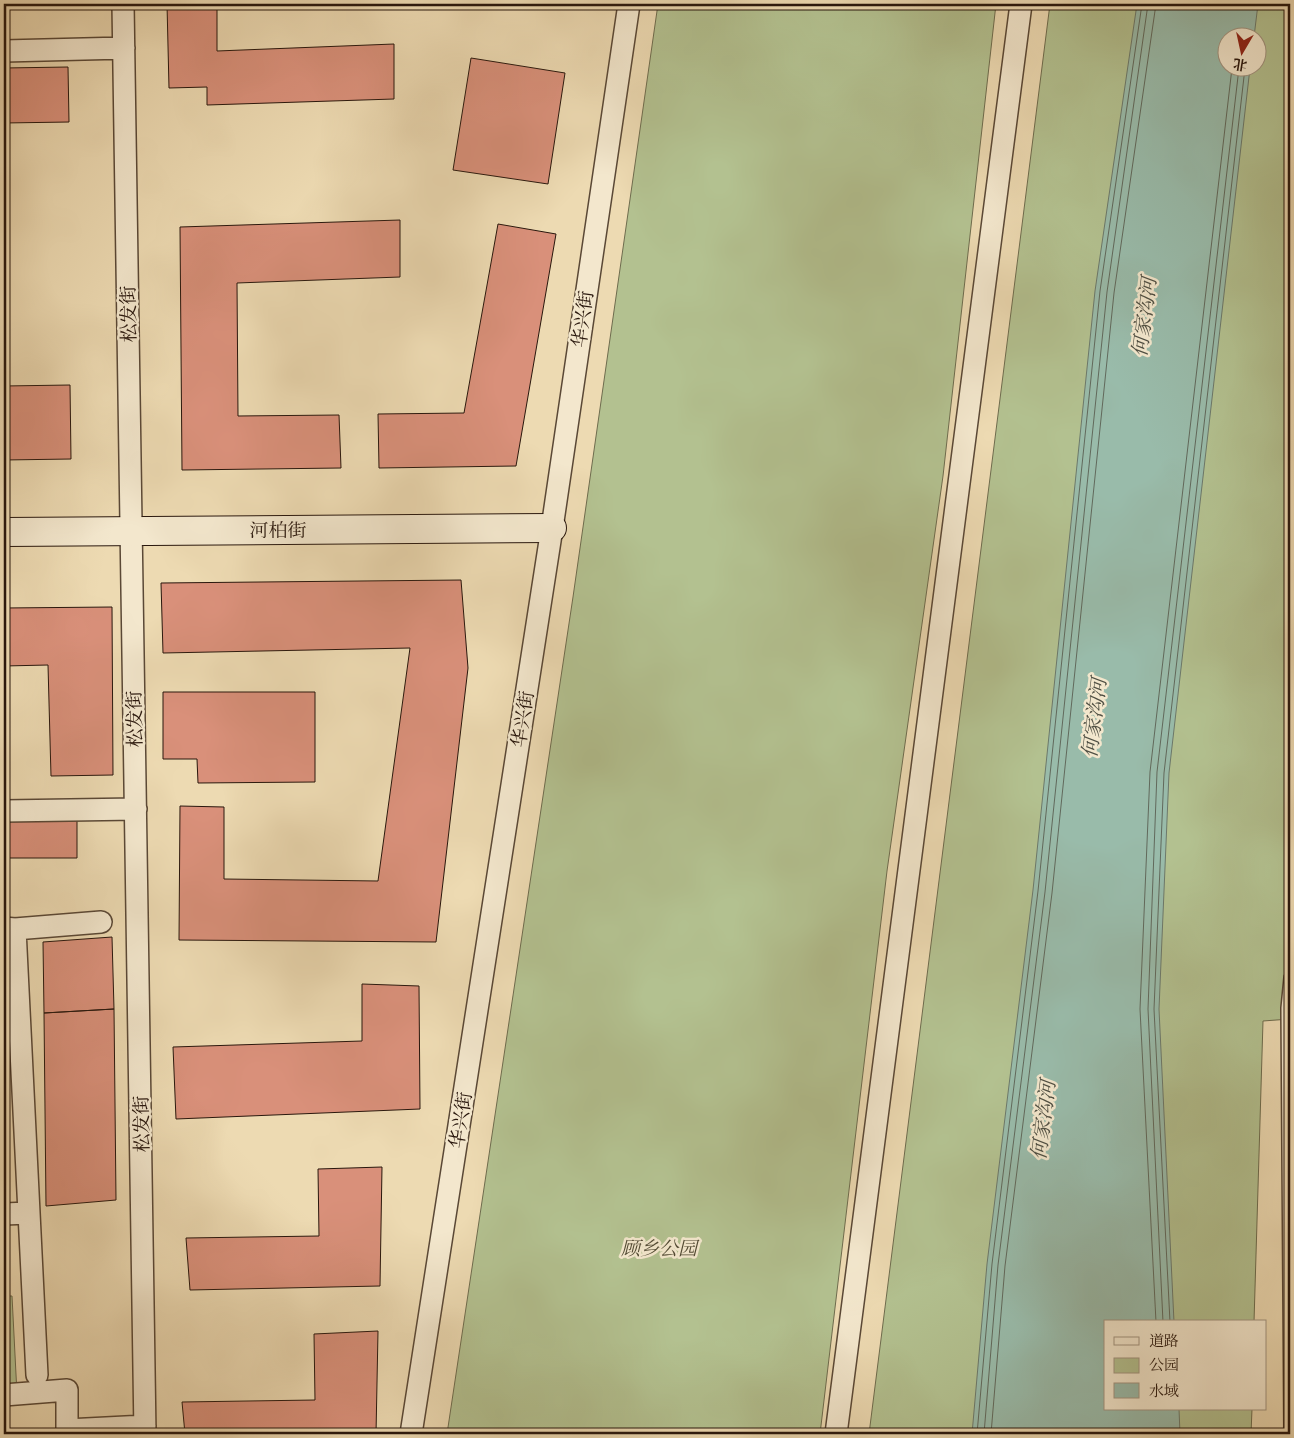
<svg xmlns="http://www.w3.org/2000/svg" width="1294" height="1438" viewBox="0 0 1294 1438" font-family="'IM FELL DW Pica','Noto Serif SC',serif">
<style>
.green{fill:#b3c190;stroke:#6e6c4e;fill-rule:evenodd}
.water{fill:#9ba;stroke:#6c796b}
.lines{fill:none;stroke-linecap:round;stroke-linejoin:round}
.shore{stroke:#61695c;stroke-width:1}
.building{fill:#d9907a;stroke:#29170d}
.lane-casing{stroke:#5a4836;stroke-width:14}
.street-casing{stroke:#5a4836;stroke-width:24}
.secondary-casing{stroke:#29170d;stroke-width:30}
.lane{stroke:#f3e7cd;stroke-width:11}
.street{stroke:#f3e7cd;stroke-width:21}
.secondary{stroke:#f3e7cd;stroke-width:28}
.labels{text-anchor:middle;stroke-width:5;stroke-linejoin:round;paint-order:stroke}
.street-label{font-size:19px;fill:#29170d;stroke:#f3e7cd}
.park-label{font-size:19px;font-style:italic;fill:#524a34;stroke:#f3e7cd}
.water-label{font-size:20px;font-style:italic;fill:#505044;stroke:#f3e7cd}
</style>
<rect width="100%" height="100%" fill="#eddab2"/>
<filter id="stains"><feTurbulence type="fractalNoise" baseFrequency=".004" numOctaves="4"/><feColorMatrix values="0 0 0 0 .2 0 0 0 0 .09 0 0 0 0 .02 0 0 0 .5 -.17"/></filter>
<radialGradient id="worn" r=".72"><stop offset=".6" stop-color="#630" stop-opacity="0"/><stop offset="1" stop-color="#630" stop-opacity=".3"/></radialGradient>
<path class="green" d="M 658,4 L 996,4 L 943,476 L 887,871 L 820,1434 L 447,1434 L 573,597 Z
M 1050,4 L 1290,4 L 1290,1019 L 1263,1021 L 1254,1322 L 1105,1322 L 1105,1409 L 1252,1409 L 1251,1434 L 869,1434 ZM 1226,38 L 1256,38 L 1256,68 L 1226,68 Z
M 4,1296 L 12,1296 L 17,1394 L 4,1395 Z"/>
<path class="water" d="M 1137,4 L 1258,4 L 1254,37 L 1226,38 L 1226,68 L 1250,68 L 1169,773 L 1159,1009 L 1174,1322 L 1105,1322 L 1105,1409 L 1179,1409 L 1180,1434 L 972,1434 L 987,1264 L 1033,890 L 1095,291 Z"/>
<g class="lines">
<path class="shore" d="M 1156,1322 L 1140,1009 L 1150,772 L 1232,68
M 1163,1322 L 1148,1009 L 1157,772 L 1239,68
M 1170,1322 L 1154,1009 L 1164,773 L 1245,68
M 977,1434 L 992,1264 L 1038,891 L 1100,291 L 1142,4
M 984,1434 L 998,1265 L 1045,892 L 1107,292 L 1148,4
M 991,1434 L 1005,1266 L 1052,893 L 1114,293 L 1156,4"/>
</g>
<path class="building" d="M 167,4 L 217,4 L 217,51 L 394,44 L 394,99 L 207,105 L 207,87 L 169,88 Z
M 471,58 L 565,73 L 548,184 L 453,170 Z
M 68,67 L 69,122 L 4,123 L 4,68 Z
M 400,220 L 400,277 L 237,283 L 238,416 L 339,415 L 341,468 L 182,470 L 180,227 Z
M 498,224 L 556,234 L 516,466 L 379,468 L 378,414 L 464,413 Z
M 70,385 L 71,459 L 4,460 L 4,386 Z
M 461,580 L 468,668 L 436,942 L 179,940 L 180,806 L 224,807 L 224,879 L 378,881 L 410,648 L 163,653 L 161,583 Z
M 112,607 L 113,775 L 51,776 L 48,665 L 4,666 L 4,608 Z
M 163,692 L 315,692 L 315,782 L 198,783 L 197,759 L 163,759 Z
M 4,818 L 77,818 L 77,858 L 4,858 Z
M 112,937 L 114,1009 L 44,1013 L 43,942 Z
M 362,984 L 419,986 L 420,1109 L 176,1119 L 173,1047 L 362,1041 Z
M 114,1009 L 116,1200 L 46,1206 L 44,1013 Z
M 382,1167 L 380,1286 L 190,1290 L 186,1238 L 319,1236 L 318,1169 Z
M 378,1331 L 376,1434 L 185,1434 L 182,1402 L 315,1400 L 314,1334 Z"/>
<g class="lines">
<g class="lane-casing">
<path id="lane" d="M 1290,1434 L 1287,1008 L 1290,978"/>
</g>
<g class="street-casing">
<path id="street" d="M 123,4 L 145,1434
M 4,51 L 124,48
M 4,811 L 136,809
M 4,928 L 15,929 L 101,922
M 15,929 L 37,1375
M 4,1214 L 29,1213
M 4,1395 L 67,1390 L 67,1430 L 145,1426
M 411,1434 L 552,528 L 629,4
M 836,1434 L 1021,4"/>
</g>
<g class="secondary-casing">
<path id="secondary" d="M 4,532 L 552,528"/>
</g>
<use href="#lane" class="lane"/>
<use href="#street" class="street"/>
<use href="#secondary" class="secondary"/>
</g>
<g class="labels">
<g class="street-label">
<text transform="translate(128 314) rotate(-91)" y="7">松发街</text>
<text transform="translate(582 319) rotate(-82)" y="7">华兴街</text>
<text x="278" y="537">河柏街</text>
<text transform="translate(134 719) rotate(-91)" y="7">松发街</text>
<text transform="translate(522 719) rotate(-81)" y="7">华兴街</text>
<text transform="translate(460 1120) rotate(-81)" y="7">华兴街</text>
<text transform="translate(141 1124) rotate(-91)" y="7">松发街</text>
</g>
<g class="park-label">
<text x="659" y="1255">顾乡公园</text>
</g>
<g class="water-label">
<text transform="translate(1144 317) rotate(-83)" y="7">何家沟河</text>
<text transform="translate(1094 718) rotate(-83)" y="7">何家沟河</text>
<text transform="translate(1043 1120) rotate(-83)" y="7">何家沟河</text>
</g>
</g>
<rect width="1294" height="1438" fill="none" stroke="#eddab2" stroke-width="20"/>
<rect x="5" y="5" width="1284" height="1428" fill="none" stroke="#29170d" stroke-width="2.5"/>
<rect x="10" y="10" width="1274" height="1418" fill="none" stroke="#29170d"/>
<rect x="1104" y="1320" width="162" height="90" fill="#f3e7cd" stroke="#a29480"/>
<rect x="1114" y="1337" width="25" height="8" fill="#f3e7cd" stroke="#a29480"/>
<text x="1149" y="1346" font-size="15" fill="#29170d">道路</text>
<rect x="1114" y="1358" width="25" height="15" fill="#b3c190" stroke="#a29480"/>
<text x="1149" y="1370" font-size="15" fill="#29170d">公园</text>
<rect x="1114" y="1383" width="25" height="15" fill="#99bbaa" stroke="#a29480"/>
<text x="1149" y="1396" font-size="15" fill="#29170d">水域</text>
<g transform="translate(1242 52) rotate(189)"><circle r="24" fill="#f3e7cd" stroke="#a29480"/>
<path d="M0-4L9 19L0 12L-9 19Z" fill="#8f2418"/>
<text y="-8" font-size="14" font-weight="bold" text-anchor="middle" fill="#29170d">北</text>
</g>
<rect width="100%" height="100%" filter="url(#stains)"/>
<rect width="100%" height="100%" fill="url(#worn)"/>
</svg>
